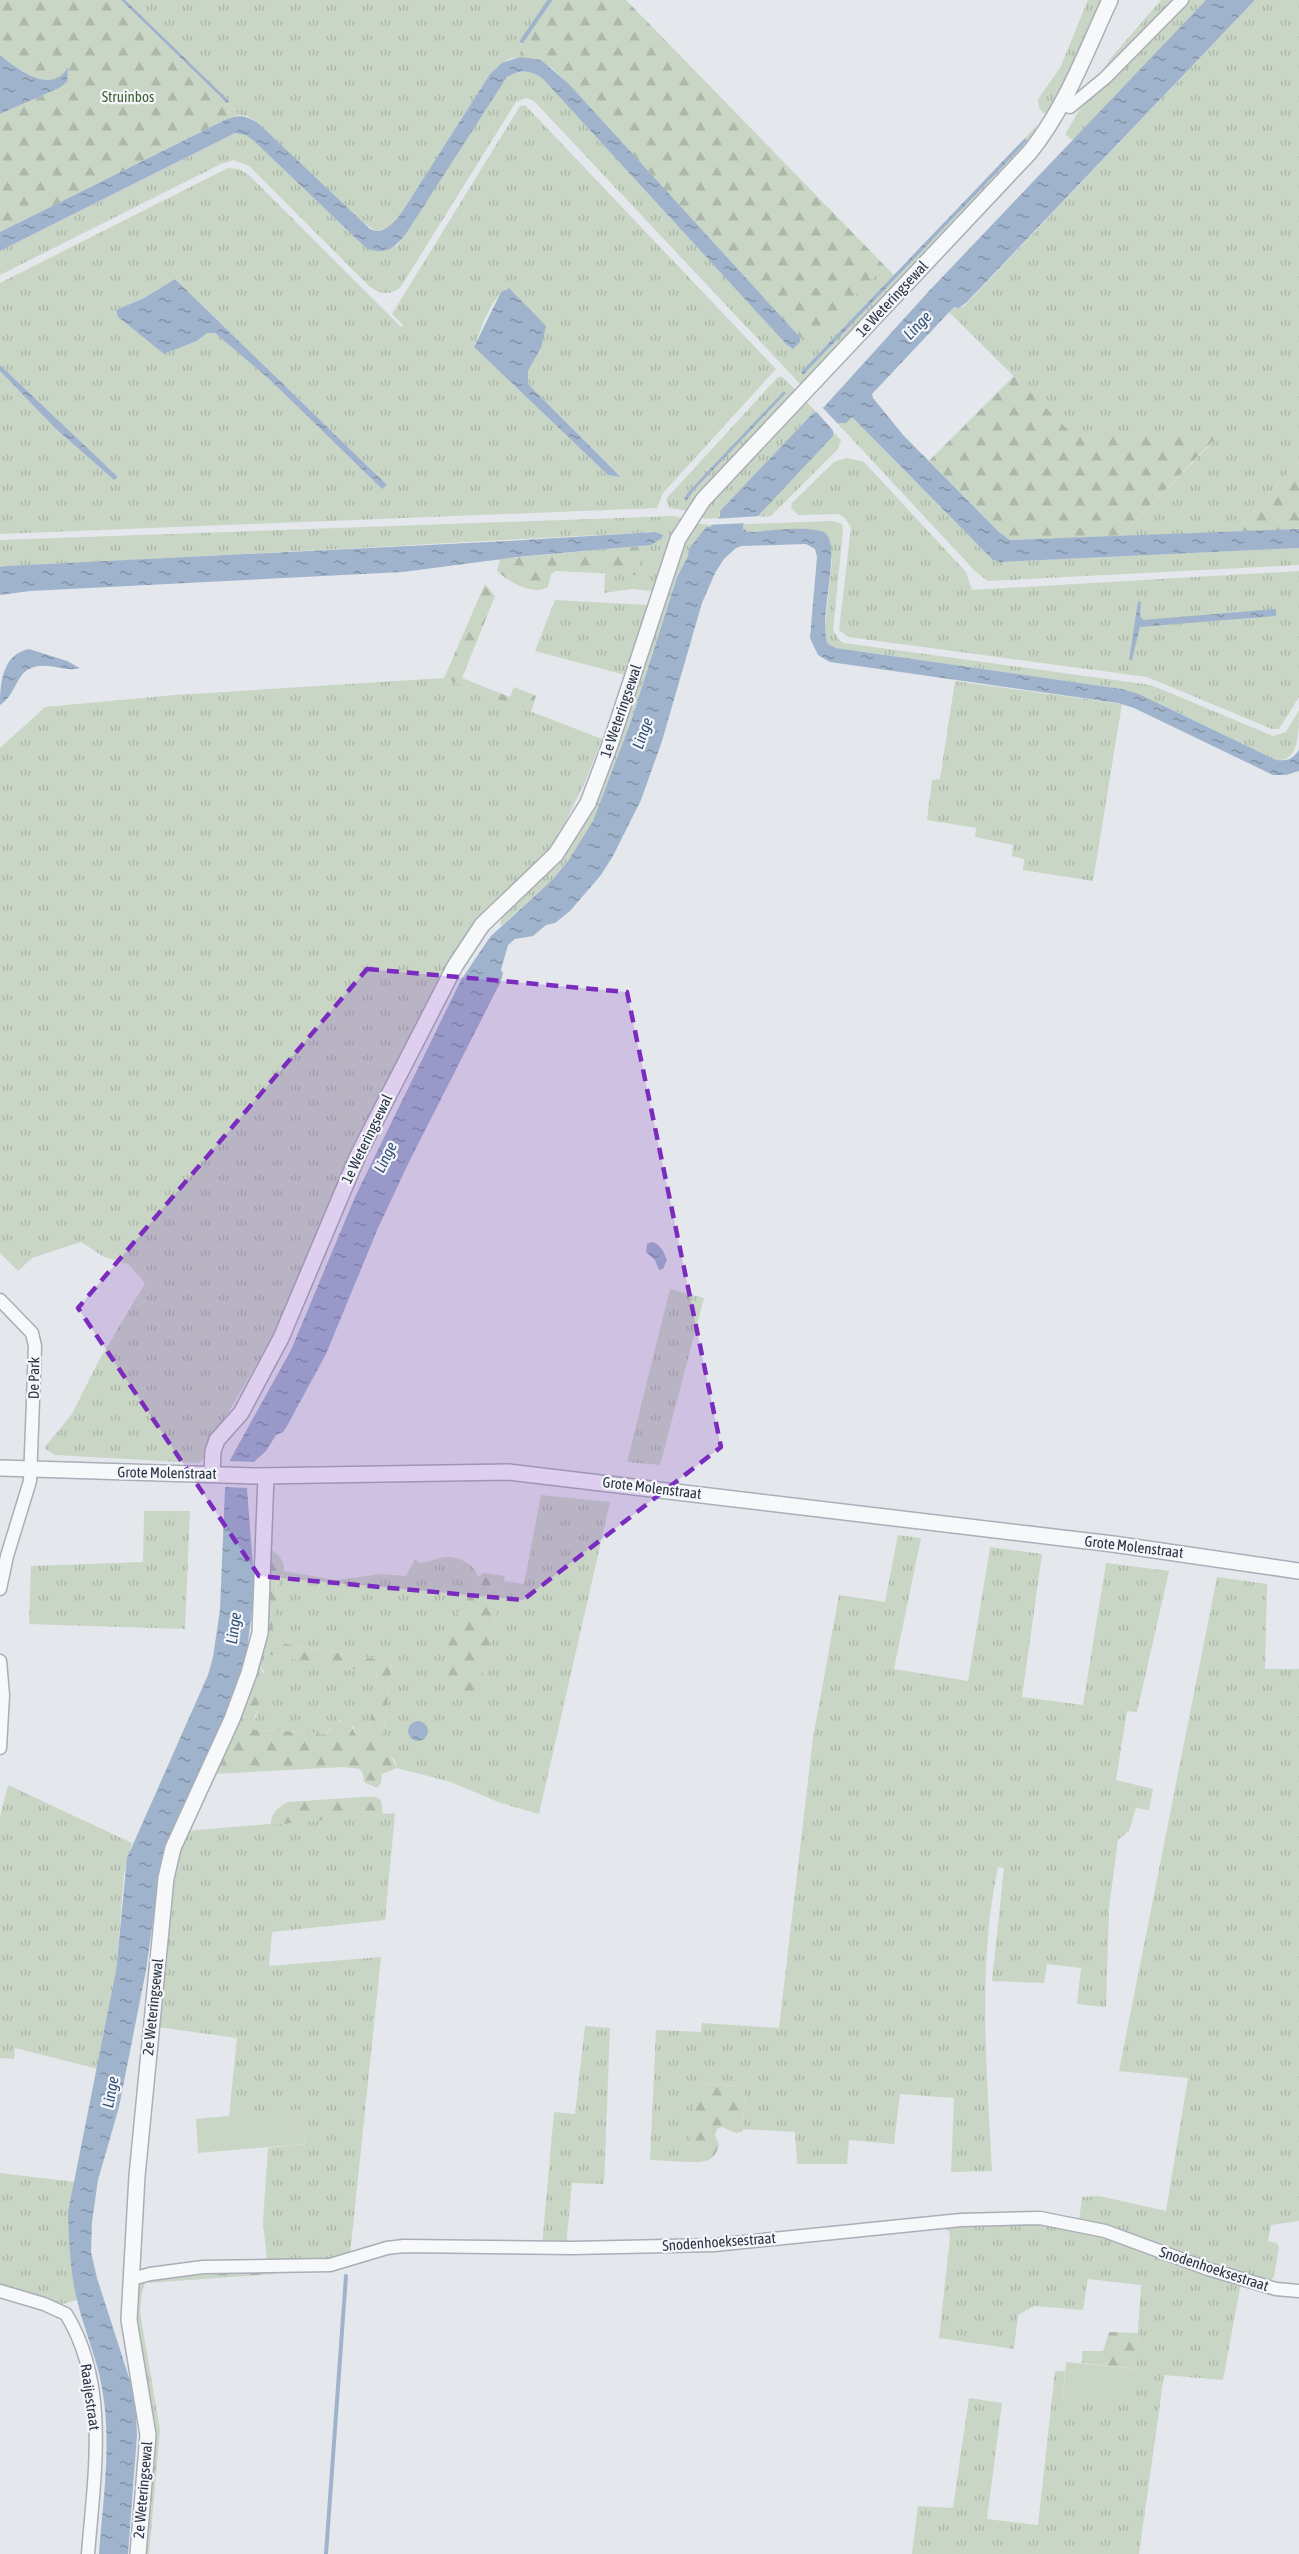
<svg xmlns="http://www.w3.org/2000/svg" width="1299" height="2554" viewBox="0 0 1299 2554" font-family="'Asap Condensed',sans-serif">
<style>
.grass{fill:url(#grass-tufts);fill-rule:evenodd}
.forest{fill:url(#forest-firs)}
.garden{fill:#c9d6c5}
.water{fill:url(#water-ripples)}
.pier{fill:#e4e7ec}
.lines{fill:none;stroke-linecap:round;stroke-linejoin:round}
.stream{stroke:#9fb4cc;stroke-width:4}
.minor-casing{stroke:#a9aeb7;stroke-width:15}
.tertiary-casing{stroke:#a9aeb7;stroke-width:18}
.minor{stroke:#f7f8fa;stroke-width:12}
.tertiary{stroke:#f7f8fa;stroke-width:15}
.marked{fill:#7b2cbf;fill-opacity:0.2;stroke:#7b2cbf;stroke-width:4.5;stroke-dasharray:12 8;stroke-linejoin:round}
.labels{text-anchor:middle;stroke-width:4.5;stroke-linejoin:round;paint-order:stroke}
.park-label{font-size:15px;fill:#3f6138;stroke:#f4f6f9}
.street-label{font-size:15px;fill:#2b3445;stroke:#f4f6f9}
.water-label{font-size:16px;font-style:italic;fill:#34527a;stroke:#f4f6f9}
</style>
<defs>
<pattern id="grass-tufts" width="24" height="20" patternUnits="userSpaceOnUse" patternTransform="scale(1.5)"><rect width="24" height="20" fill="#c9d6c5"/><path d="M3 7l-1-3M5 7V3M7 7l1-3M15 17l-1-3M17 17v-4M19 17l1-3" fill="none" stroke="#adb8ab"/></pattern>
<pattern id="forest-firs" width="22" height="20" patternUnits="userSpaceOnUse" patternTransform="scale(1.5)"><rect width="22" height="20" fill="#c9d6c5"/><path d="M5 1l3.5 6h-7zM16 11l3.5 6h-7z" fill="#adb8ab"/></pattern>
<pattern id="water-ripples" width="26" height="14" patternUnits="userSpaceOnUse" patternTransform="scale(1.5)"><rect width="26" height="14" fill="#9fb4cc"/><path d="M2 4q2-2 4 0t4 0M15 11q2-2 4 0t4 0" fill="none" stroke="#8293a7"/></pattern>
</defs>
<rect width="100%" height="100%" fill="#e4e7ec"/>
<path class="grass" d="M 120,0 L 550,0 L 522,41 L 520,57 L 509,59 L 490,74 L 402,212 L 389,227 L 378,231 C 359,227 278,142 258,123 L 247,116 L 239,115 Z
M 1088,0 L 1103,0 L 1055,104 L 1049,112 L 1043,113 L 1039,107 L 1038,99 L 1060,68 Z
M 1161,0 L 1177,0 L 1100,75 L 1110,59 Z
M 1188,0 L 1206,0 L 1073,141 L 1065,134 L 1080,109 Z
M 1255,0 L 1299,0 L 1299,461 L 1235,532 L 1119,537 L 1213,442 L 1213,436 L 1075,437 L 949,312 L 954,307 L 963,307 L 968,302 Z
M 531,71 L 543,79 L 790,348 L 800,342 L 800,338 L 816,334 L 885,266 L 894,275 L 801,372 L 803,374 L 1027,141 L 1025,138 L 1036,126 L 1036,135 L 802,386 L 534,101 L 526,98 L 516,102 L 400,288 C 388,296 380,294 369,286 L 249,166 L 234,160 L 221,164 L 0,275 L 0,251 L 235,133 L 247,135 L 254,141 L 366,248 L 397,246 L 507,77 L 513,73 Z
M 525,105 L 776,369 L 663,493 L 657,508 L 0,534 L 0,371 L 56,429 L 114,480 L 118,477 L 0,365 L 0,283 L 228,168 L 239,169 L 249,175 L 401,327 L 403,325 L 392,314 L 520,106 ZM 175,279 L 387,485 L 381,488 L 269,379 L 215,333 L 207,333 L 197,341 L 164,354 L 118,317 L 116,310 L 144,298 ZM 508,288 L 541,348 L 528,371 L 528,384 L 621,476 L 608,475 L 474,347 C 482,328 490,298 508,288 Z
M 781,376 L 797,391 L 688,511 L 669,508 L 666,499 L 777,378 Z
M 806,401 L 815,411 L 720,511 L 719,518 L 705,519 L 699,516 Z
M 852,417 L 993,560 L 1000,562 L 1299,548 L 1299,565 L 988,581 L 975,571 L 838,424 Z
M 833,431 L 841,440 L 838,449 L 771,516 L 757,517 Z
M 847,458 L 864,462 L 966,572 L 972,590 L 1299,571 L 1299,697 L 1279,729 L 1272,729 L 1147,677 L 848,637 L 839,630 L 851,527 L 844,517 L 838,514 L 798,515 L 791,508 L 792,503 L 834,462 Z
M 674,516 L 679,517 L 681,520 L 665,554 L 652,591 L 632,589 L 604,593 L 605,573 L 635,574 L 638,569 L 641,550 L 655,532 L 0,567 L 0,540 Z
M 833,521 L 842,524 L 843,530 L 833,630 L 839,640 L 844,643 L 1151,685 L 1273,736 L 1286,732 L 1299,710 C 1299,732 1299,763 1276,760 L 1139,694 L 1122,689 L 836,648 L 828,644 L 824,637 L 832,560 L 821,531 L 804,529 L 748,532 L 743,530 L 743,525 L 747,524 Z
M 693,523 L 712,525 L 688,556 L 677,577 L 631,721 L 593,821 L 580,846 L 553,879 L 502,925 L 500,924 C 504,904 536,884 550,870 C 564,857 573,841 583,825 L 678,553 Z
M 555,600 L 648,605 L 625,675 L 535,651 Z
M 444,678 L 602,739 L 585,782 L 557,839 L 537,867 L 461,942 L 283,1319 L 210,1444 L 207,1457 L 198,1463 L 55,1455 L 44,1448 L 72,1414 L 97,1364 L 145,1283 L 128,1264 L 104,1257 L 81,1242 L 32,1258 L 18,1271 L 0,1253 L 0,748 L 45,707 L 175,695 Z
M 955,681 L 1122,704 L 1093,881 L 1023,870 L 1024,859 L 1012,856 L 1013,845 L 975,837 L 976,828 L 927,820 L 932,780 L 940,779 Z
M 670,1289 L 704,1298 L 660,1465 L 627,1462 Z
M 541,1495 L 610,1502 L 539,1814 L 498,1802 L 451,1782 L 397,1768 L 395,1760 L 382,1747 L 392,1662 L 283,1643 L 273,1634 L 272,1623 L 277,1603 L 276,1587 L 284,1571 L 335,1580 L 382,1574 L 406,1576 L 415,1559 L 420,1563 C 430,1562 439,1557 449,1557 C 460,1557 477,1566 478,1578 C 478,1584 474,1590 470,1595 L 459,1689 L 476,1704 L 504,1581 L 524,1584 Z
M 144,1511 L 190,1511 L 185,1629 L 29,1624 L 31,1566 L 143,1562 Z
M 898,1535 L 921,1538 L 894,1669 L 968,1681 L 990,1547 L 1042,1554 L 1022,1697 L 1083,1705 L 1106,1563 L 1169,1571 L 1137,1712 L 1127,1711 L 1116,1780 L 1153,1789 L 1149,1810 L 1136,1808 L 1129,1831 L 1118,1840 L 1109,1908 L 1106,2007 L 1077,2004 L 1081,1968 L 1047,1964 L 1044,1983 L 992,1981 L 1004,1868 L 998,1867 C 977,1967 987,2071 992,2171 L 951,2172 L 954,2098 L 900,2094 L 894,2144 L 849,2140 L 847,2164 L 797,2164 L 795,2132 L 743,2129 L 745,2086 L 695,2084 L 690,2162 L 650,2160 L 656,2030 L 701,2032 L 702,2023 L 779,2028 L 813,1738 L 839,1595 L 885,1602 Z
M 1217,1577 L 1267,1584 L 1265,1669 L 1299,1669 L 1299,2221 L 1271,2225 L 1268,2241 L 1277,2243 L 1279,2247 L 1274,2276 L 1270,2283 L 1079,2221 L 1082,2197 L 1099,2196 L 1166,2211 L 1188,2078 L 1119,2071 Z
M 260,1653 L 377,1673 L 367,1743 L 358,1738 L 353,1726 L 341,1720 L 323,1735 L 307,1732 L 254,1730 L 251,1726 L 256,1717 L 264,1671 L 257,1663 Z
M 8,1785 L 132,1843 L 124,1874 L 116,1971 L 98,2069 L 15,2048 L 14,2059 L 0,2058 L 0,1816 Z
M 395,1813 L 385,1920 L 272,1932 L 269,1966 L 381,1957 L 350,2255 L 326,2261 L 267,2260 L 263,2222 L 268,2148 L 305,2144 L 302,2110 L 229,2116 L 237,2038 L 157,2027 C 163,1961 163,1893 187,1831 Z
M 585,2026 L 610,2028 L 604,2184 L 572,2183 L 566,2246 L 542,2246 L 554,2112 L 575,2114 Z
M 0,2173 L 75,2182 C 66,2226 70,2257 77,2300 L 63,2304 L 0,2285 Z
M 1012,2222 L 1063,2226 L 1079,2233 L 1106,2236 L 1241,2283 L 1223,2380 L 1164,2375 L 1139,2554 L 912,2554 L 918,2506 L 953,2508 L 969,2398 L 1002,2403 L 987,2519 L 1038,2525 L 1055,2371 L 1065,2371 L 1063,2399 L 1133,2405 L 1141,2285 L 1088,2279 L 1083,2310 L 1034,2306 L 1018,2315 L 1014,2349 L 939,2338 L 950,2238 L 949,2231 L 946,2229 L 967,2224 Z
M 147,2278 L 142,2292 L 140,2312 L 160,2430 L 149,2554 L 143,2554 L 152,2433 L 135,2340 L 138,2286 Z"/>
<path class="forest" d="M 0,0 L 120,0 L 239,115 L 225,120 L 0,232 L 0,114 L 59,88 L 67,69 C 52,96 15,67 0,55 Z
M 550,0 L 626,0 L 885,266 L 816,334 L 800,338 L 568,83 L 551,67 L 520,57 L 522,41 Z
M 1014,376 L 1075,437 L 1207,430 L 1214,436 L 1213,441 L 1119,537 L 1010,540 L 999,532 L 929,461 Z
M 1299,461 L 1299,529 L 1235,532 Z
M 651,545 L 641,550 L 638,569 L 635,575 L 556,571 L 551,574 L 548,587 C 532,596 509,582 497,571 L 500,559 Z
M 485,584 L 495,596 L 462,678 L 510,697 L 514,687 L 536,696 L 531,712 L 444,678 Z
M 269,1548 C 276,1552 285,1560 284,1570 C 283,1576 277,1580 276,1586 C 276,1593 278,1599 277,1605 C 274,1624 267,1627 282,1643 L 392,1662 L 382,1747 L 389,1752 L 397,1768 L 382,1774 L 381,1783 L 377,1788 L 364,1782 L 363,1774 L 360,1769 L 344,1767 L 212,1774 L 257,1663 L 267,1679 L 252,1726 L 254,1730 L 307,1732 L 323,1735 C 333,1730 335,1720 348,1720 L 358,1738 L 367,1742 L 377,1673 L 260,1653 Z
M 483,1573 L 505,1576 L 476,1705 L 444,1675 L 449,1625 L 477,1585 L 478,1577 Z
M 363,1797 L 376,1797 L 381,1800 L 383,1814 L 271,1825 C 270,1813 279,1807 288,1802 Z
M 694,2084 L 745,2086 L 743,2131 L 736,2133 L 722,2127 L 717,2129 L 715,2135 L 719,2145 C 714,2162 706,2162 690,2162 Z
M 271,2271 L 275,2274 L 147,2283 L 147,2278 L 191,2272 Z
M 1109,2332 L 1137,2333 L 1137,2369 L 1082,2363 L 1082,2351 L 1103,2351 Z"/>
<path class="garden" d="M 302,2109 L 305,2144 L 198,2153 L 196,2119 Z
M 1066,2362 L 1137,2369 L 1133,2406 L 1063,2399 Z"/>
<path class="water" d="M 121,0 L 125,0 L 229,101 L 227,103 Z
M 1206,0 L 1255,0 L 967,302 L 959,308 L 954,307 L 872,394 L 873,398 L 904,436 L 999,532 L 1010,540 L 1299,529 L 1299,548 L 1000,562 L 993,560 L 852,417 L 846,423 L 839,423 L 833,431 L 833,436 L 757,517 L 751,517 L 743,525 L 743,529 L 748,532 C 772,531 798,526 821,531 C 846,536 816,622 828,644 L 836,648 L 1122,689 L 1139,694 L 1276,760 C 1287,761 1292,760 1299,750 L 1299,771 L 1286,775 L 1273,775 L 1134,708 L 1118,703 L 830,662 L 818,655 L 810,638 L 817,557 L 815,549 L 806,544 L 742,546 L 736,548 L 724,559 L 715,573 L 702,603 L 662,741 L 641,800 L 613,856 L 601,875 L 570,911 L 555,923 L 546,925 L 533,936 L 515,939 L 508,945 L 501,970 L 503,973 L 501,981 L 408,1164 L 378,1228 L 326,1354 L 287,1426 L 283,1432 L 276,1435 L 266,1451 L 255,1461 L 247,1489 L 255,1592 L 245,1663 L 236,1691 L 161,1865 L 146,1970 L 119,2107 L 98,2180 L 92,2222 L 91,2252 L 97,2278 L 132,2387 L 136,2415 L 137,2435 L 128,2554 L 99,2554 C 103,2499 112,2443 102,2388 C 97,2358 84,2330 77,2300 C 70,2271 69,2241 68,2212 L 116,1971 L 127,1858 L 208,1675 L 213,1657 L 220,1610 L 225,1489 L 230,1460 L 291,1350 L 355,1197 L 461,980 L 490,937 L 553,879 L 568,861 L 593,821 L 631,721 L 677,577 L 688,556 L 689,549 L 706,527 L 710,527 L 720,516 L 720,511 L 812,414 L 824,407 L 929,291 Z
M 0,55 C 17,69 52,96 68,67 L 67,82 L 59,88 L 0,114 Z
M 520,57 L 541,60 L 568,83 L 797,334 L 800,338 L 800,342 L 793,349 L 787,345 L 543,79 C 532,70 520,69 507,77 L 407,232 C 395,248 386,256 366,248 L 254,141 L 246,135 L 235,133 L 0,251 L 0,232 L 225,120 C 238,114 246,115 258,123 L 370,229 C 384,236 394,222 402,212 L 490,74 L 502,63 Z
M 1025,138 L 1027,141 L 803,375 L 801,372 Z
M 175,279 L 387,485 L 382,489 L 269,379 L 215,333 L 207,333 L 197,341 L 164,354 L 118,317 L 116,310 L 144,298 Z
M 509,288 L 546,326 L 541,348 L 528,371 L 528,384 L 621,477 L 608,475 L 474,347 L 501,292 Z
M 0,365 L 118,477 L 114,480 L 56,429 L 0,371 Z
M 784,391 L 786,393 L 694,490 L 686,501 L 684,498 L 692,488 Z
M 655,532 L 663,535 L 662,538 L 651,545 L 517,557 L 403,572 L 30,591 L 0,595 L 0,567 L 7,566 L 508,541 Z
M 1138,601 L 1141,602 L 1140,616 L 1143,620 L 1276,609 L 1276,616 L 1140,627 L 1132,660 L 1129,660 Z
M 29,649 L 67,661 L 80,668 C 64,673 46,660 29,669 C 16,675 15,696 0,705 C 0,682 3,654 29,649 Z
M 651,1242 C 660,1243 664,1252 667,1260 L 663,1269 L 659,1270 L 655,1260 L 646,1252 L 647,1244 Z
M408 1731a10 10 0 1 1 20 0a10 10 0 1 1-20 0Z"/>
<path class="pier" d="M 820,405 L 840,426 L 836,434 L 814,409 Z
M 760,516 L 759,519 L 752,520 L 749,523 L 704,525 L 709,524 L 714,519 Z
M 227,1461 L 258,1462 L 251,1488 L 222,1487 Z"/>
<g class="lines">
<path class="stream" d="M 522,41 L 550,0
M 326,2554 L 346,2276"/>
<g class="minor-casing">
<path id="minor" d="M 1061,104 L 1070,107 L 1105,78 L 1182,0
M 0,1300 L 32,1333 L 35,1346 L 30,1481 L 7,1556 L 0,1589
M 0,1661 L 3,1695 L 0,1748
M 132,2279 L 150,2274 L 203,2267 L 330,2265 L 387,2248 L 404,2246 L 573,2248 L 714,2245 L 961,2220 L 1040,2218 L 1105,2231 L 1208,2269 L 1276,2289 L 1299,2291
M 0,2291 L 44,2304 L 66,2314 C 110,2385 94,2476 88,2554"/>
</g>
<g class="tertiary-casing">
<path id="tertiary" d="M 0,1468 L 257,1476 L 508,1472 L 1113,1544 L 1299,1571
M 212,1475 L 213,1451 L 217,1440 L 241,1413 L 281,1338 L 359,1153 L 455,966 L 482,925 L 556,854 L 588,803 L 611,742 L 678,539 L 703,500 L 1030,152 C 1066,107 1086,51 1110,0
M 138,2554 L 148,2435 L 129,2320 L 137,2176 L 166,1878 L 173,1848 L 232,1719 L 249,1673 L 260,1633 L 266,1476"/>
</g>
<use href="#minor" class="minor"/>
<use href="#tertiary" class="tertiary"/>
</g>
<path class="marked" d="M 367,969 L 627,992 L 721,1447 L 523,1600 L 259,1576 L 78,1308 Z"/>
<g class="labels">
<g class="park-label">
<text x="128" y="102">Struinbos</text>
</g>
<g class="street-label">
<text transform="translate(892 299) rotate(-47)" y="5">1e Weteringsewal</text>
<text transform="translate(621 711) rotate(-71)" y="5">1e Weteringsewal</text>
<text transform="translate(367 1139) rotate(-64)" y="5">1e Weteringsewal</text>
<text transform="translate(34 1378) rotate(-89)" y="5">De Park</text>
<text transform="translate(167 1473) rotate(1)" y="5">Grote Molenstraat</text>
<text transform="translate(652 1488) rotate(7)" y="5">Grote Molenstraat</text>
<text transform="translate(1134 1547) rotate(7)" y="5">Grote Molenstraat</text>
<text transform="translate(153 2007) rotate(-84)" y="5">2e Weteringsewal</text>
<text transform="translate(719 2242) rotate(-4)" y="5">Snodenhoeksestraat</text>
<text transform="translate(1214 2269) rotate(18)" y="5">Snodenhoeksestraat</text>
<text transform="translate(90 2397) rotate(82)" y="5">Raaijestraat</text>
<text transform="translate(143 2490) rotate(-85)" y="5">2e Weteringsewal</text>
</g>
<g class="water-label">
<text transform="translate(917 325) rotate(-46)" y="6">Linge</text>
<text transform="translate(642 733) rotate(-70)" y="6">Linge</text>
<text transform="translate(385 1157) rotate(-64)" y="6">Linge</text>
<text transform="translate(233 1628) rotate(-82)" y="6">Linge</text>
<text transform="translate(110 2092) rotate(-80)" y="6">Linge</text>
</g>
</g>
</svg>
